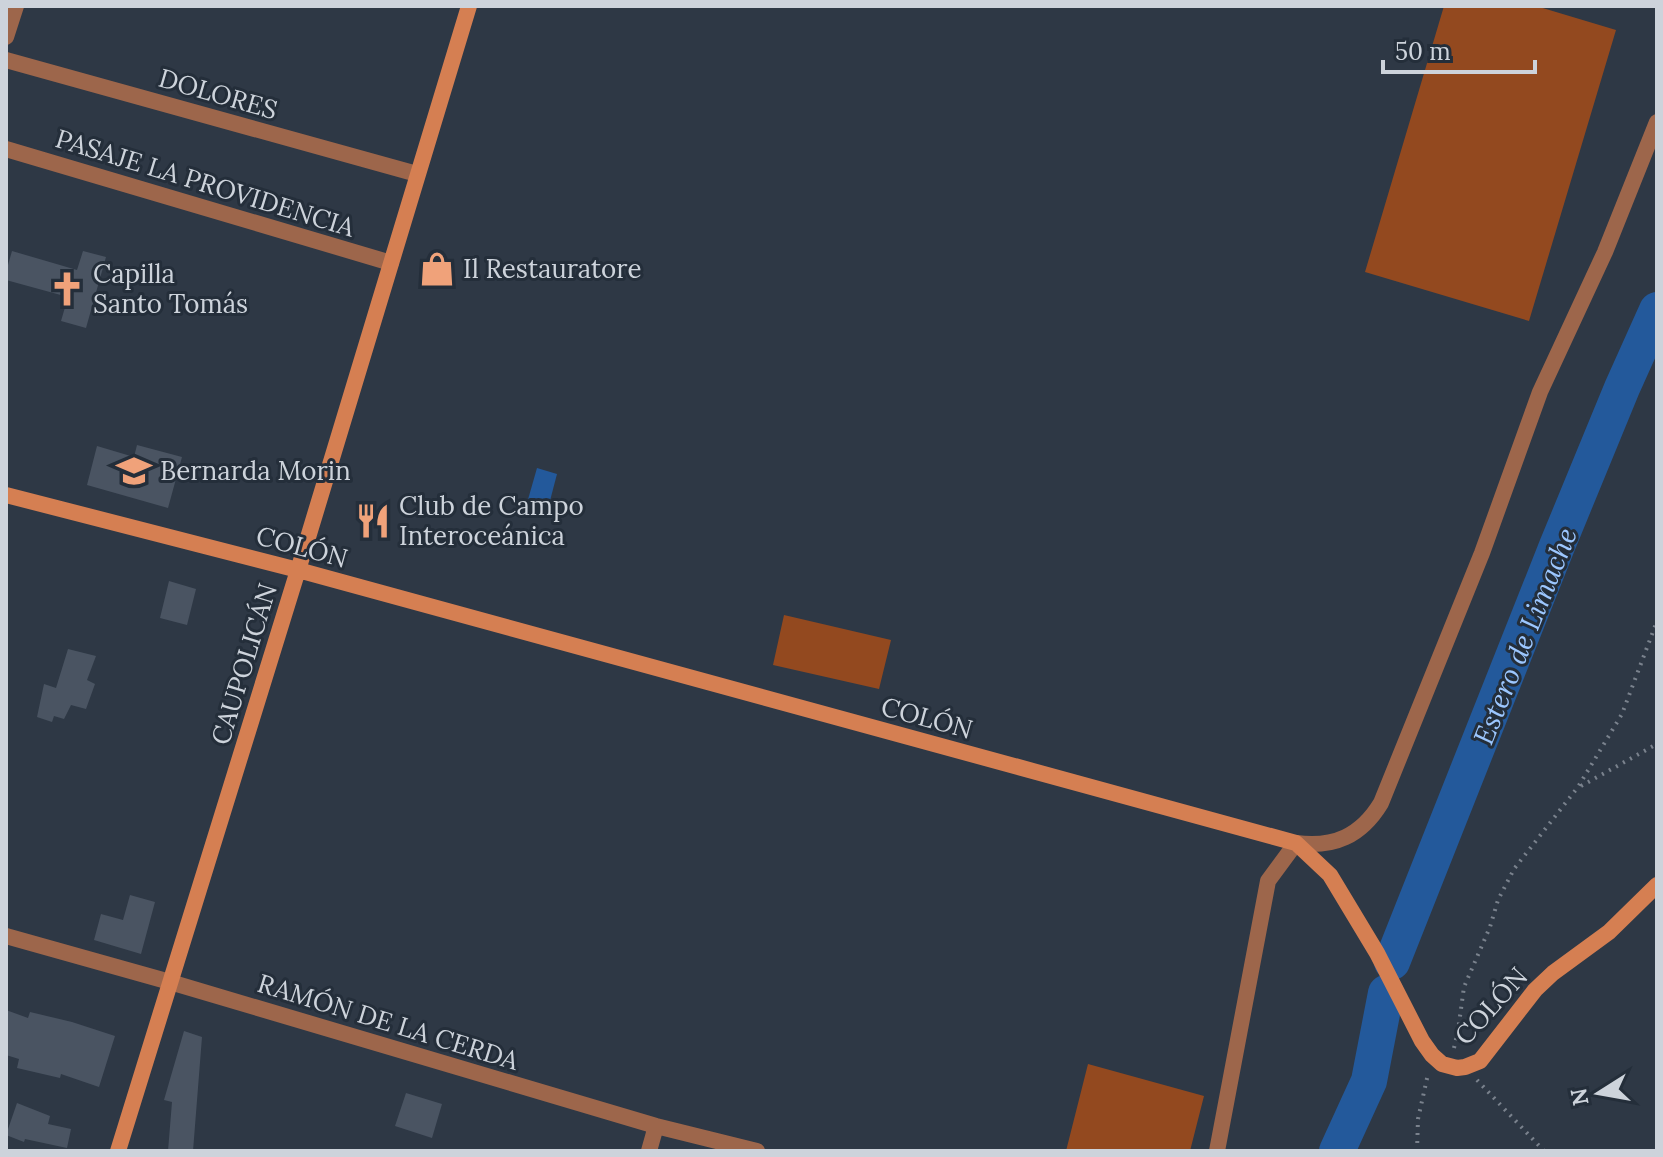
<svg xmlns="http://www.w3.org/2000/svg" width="1663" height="1157" viewBox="0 0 1663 1157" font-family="Lora,serif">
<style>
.green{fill:#93491f}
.water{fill:#23599b}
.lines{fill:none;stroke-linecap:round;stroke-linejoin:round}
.river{stroke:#23599b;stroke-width:36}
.building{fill:#4a5462}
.path{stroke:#7a828d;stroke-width:4;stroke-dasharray:2 6;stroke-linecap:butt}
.street{stroke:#9d664b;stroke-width:16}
.secondary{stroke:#d57f52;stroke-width:16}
.labels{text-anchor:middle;stroke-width:6;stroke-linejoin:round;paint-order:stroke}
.street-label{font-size:26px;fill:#cdd3db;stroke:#242e3a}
.poi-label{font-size:26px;fill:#cdd3db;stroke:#242e3a;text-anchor:start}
.water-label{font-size:28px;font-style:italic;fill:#9cc7ff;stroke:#242e3a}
</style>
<rect width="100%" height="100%" fill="#2e3845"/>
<path class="green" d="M 1444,6 L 1536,6 L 1616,30 L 1529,321 L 1365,272 Z
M 784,615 L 891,640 L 879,689 L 773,665 Z
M 1088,1064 L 1204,1096 L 1190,1151 L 1066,1151 Z"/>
<path class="water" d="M 537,468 L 557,474 L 546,516 L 525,510 Z"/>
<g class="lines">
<path class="river" d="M 1392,962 L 1557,546 L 1622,388 L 1657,310
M 1337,1151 L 1369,1081 L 1386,993"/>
</g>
<path class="building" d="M 12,251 L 77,270 L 83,251 L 106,257 L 86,328 L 61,321 L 68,297 L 6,280 L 6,272 Z
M 137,445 L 182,457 L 168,508 L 87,485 L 97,446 L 134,457 Z
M 169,581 L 196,589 L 187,625 L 160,618 Z
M 68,649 L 96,656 L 87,680 L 95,684 L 86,709 L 71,705 L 64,719 L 54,716 L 52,722 L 37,717 L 44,684 L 56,688 Z
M 130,895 L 155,902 L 141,954 L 94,940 L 101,914 L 123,920 Z
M 6,1010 L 28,1018 L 30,1012 L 72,1022 L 115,1036 L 99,1087 L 61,1074 L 60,1078 L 17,1068 L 19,1059 L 6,1055 Z
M 184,1031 L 202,1037 L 193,1151 L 168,1151 L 172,1102 L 164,1100 Z
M 406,1093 L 442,1104 L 432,1138 L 395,1126 Z
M 17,1103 L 50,1116 L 48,1124 L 71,1129 L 67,1148 L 25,1139 L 24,1142 L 6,1135 Z"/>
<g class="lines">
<path class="path" d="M 1581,786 L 1657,744
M 1454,1048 L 1458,1031 L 1464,987 L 1490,927 L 1498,900 L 1514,869 L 1578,787 L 1622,714 L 1657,621
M 1477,1080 L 1544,1151
M 1417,1151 L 1418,1119 L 1428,1074"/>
<path class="street" d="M 6,37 L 16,6
M 6,60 L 417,174
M 6,149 L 391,263
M 6,936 L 170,982 L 656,1126 L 757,1151
M 649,1151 L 656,1126
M 1217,1151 L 1268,881 L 1296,843 C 1334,848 1361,836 1381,803 L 1482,553 L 1540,392 L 1605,252 L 1657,122"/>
<path class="secondary" d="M 6,495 L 298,570 L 1296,843 L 1330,875 L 1377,953 L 1422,1041 L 1432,1055 L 1442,1064 L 1457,1068 L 1465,1067 L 1480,1061 L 1535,990 L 1553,973 L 1609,932 L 1657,885
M 118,1151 L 303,554 L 469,6"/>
</g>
<defs>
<g id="shop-bare" transform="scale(2.76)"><path d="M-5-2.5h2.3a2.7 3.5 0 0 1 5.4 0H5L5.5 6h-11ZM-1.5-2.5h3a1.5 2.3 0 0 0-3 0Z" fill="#f0a27a" stroke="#242e3a" stroke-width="2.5" paint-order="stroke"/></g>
<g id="church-bare" transform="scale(2.76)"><path d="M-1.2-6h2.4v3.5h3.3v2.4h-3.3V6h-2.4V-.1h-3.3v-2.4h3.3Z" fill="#f0a27a" stroke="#242e3a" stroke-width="2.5" paint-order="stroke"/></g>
<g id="school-bare" transform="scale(2.76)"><path d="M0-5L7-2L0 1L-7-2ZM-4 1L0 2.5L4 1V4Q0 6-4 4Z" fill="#f0a27a" stroke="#242e3a" stroke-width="2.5" paint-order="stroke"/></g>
<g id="restaurant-bare" transform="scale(2.76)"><path d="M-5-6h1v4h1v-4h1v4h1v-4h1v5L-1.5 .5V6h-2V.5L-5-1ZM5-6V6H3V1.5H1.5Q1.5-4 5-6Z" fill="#f0a27a" stroke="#242e3a" stroke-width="2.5" paint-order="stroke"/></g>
</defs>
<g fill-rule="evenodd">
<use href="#shop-bare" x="437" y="269"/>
<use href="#church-bare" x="67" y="289"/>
<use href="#school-bare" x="134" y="471"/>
<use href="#restaurant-bare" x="373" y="521"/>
</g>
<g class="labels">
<g class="street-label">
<text transform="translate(218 94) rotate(16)" y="9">DOLORES</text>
<text transform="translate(205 183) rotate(17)" y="9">PASAJE LA PROVIDENCIA</text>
<text transform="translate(302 547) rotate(15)" y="9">COLÓN</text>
<text transform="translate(244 664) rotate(-73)" y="9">CAUPOLICÁN</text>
<text transform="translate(927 718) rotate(15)" y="9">COLÓN</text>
<text transform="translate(1491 1006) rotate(-48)" y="9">COLÓN</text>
<text transform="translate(388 1022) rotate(17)" y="9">RAMÓN DE LA CERDA</text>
</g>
<g class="poi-label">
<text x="463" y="278">Il Restauratore</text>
<text x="93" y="283">Capilla<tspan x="93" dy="30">Santo Tomás</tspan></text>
<text x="160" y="480">Bernarda Morin</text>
<text x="399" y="515">Club de Campo<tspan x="399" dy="30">Interoceánica</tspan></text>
</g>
<g class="water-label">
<text transform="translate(1525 636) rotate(-68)" y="10">Estero de Limache</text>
</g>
</g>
<rect width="1663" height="1157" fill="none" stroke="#cdd3db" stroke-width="16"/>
<g transform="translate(1599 1093) rotate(259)" stroke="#242e3a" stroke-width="6" paint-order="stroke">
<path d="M0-6L14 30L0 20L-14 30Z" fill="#cdd3db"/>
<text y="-12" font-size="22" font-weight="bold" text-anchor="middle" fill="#cdd3db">N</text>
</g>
<path d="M1383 60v12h152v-12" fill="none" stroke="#cdd3db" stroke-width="4"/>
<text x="1395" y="60" font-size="24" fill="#cdd3db" stroke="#242e3a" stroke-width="6" paint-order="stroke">50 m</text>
</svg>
